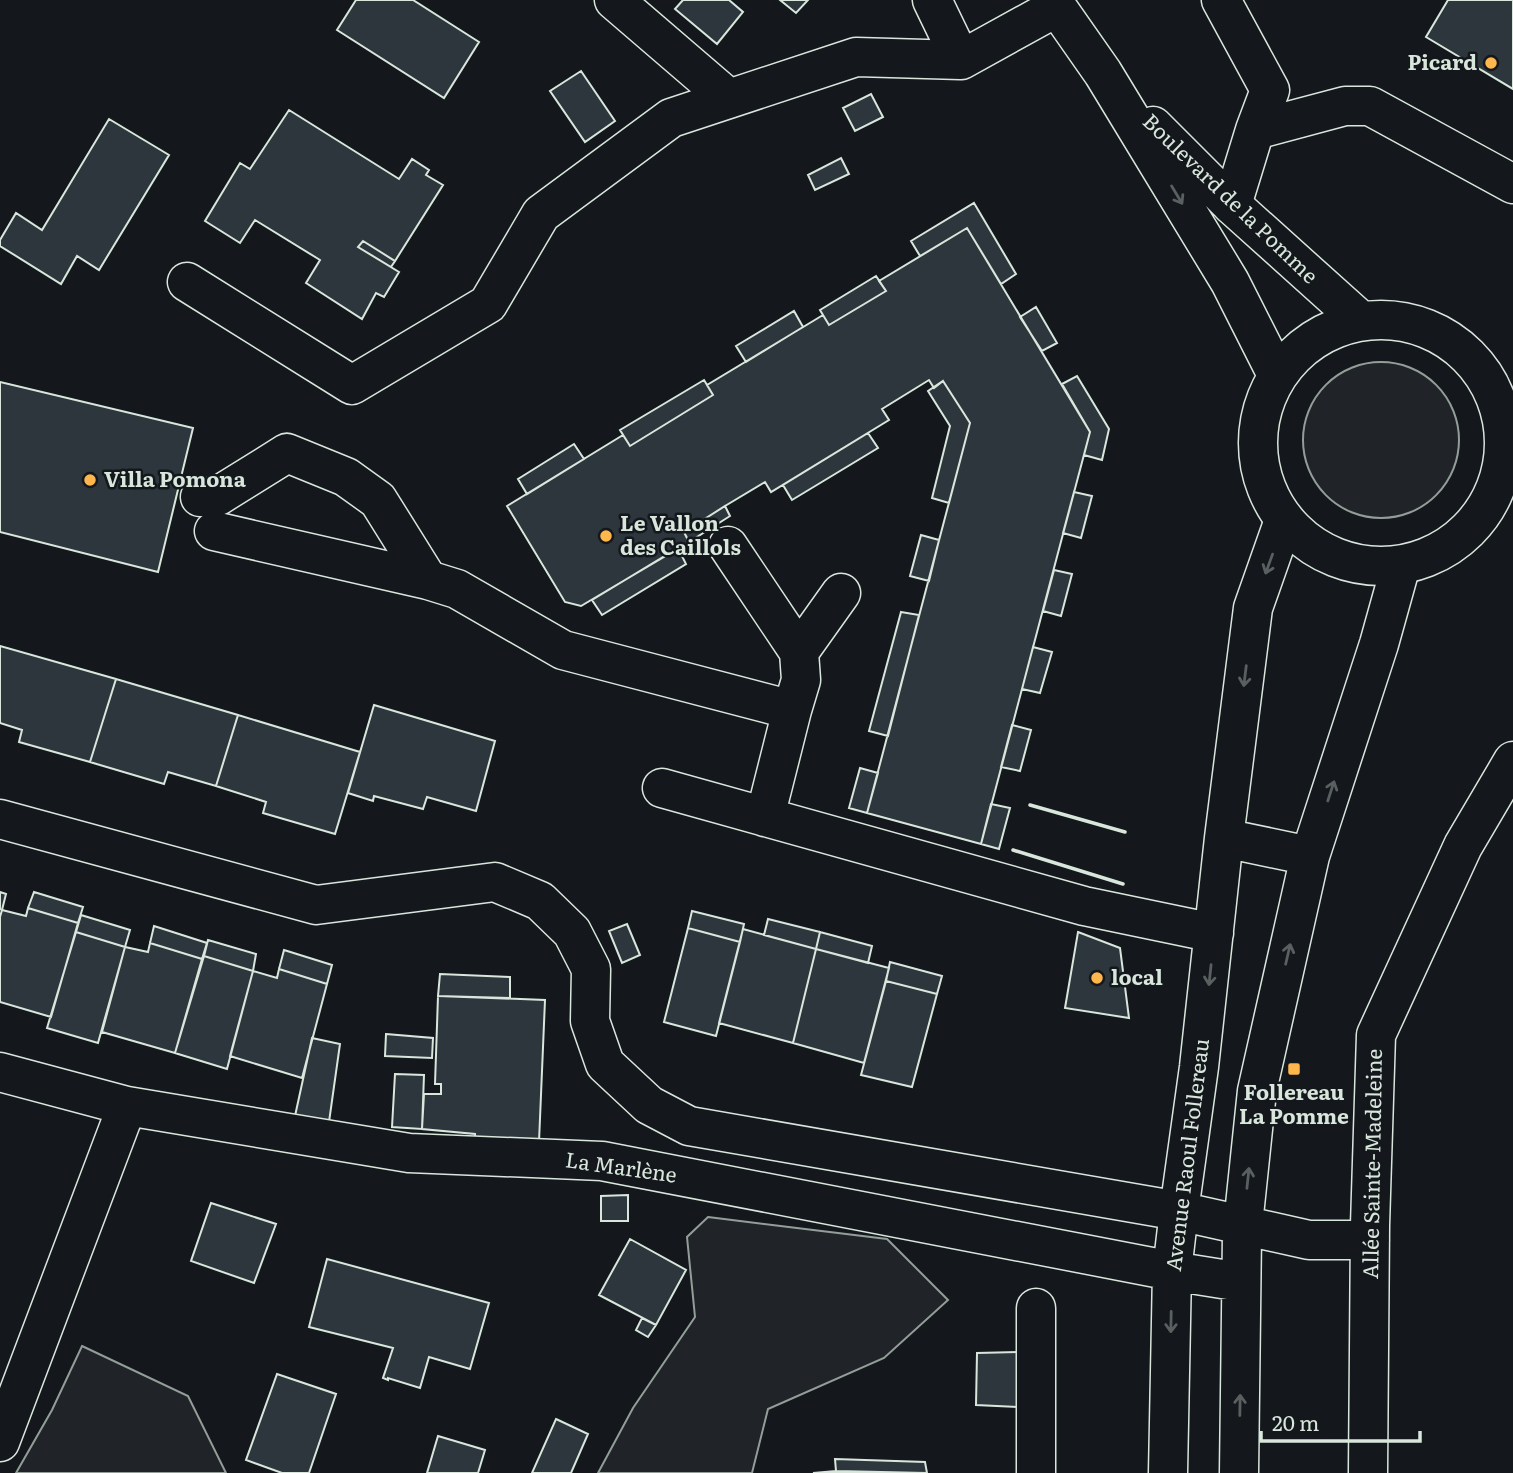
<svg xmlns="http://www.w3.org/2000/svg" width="1513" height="1473" viewBox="0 0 1513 1473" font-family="Literata,serif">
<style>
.green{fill:#202428;stroke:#939e99;stroke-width:2}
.building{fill:#2c363c;stroke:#d8e6dc;stroke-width:2}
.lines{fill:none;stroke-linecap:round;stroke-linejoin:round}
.minor-casing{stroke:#d8e6dc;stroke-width:41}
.major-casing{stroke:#d8e6dc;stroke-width:41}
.minor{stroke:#14181c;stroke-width:38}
.major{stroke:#14181c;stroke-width:38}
.wall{stroke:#d8e6dc;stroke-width:3.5}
.oneway{stroke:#59605f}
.poi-dot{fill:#ffb74d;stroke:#14181c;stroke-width:2.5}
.labels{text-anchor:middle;stroke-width:5;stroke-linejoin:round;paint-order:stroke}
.poi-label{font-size:21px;font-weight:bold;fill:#d8e6dc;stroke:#14181c;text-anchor:start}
.street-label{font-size:21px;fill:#d8e6dc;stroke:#14181c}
</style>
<rect width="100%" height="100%" fill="#14181c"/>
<path class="green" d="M1303 440a78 78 0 1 1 156 0a78 78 0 1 1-156 0Z
M 708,1217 L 887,1239 L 948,1300 L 884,1358 L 768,1409 L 752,1473 L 598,1473 L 633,1408 L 695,1317 L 687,1237 Z
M 82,1346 L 188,1396 L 226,1473 L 16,1473 L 52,1410 Z"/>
<path class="building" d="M 356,0 L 413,0 L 479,42 L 444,98 L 337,30 Z
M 683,0 L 729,0 L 743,12 L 717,44 L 675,9 Z
M 780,0 L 808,0 L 796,13 Z
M 1448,0 L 1513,0 L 1513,89 L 1426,37 Z
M 581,71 L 615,121 L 585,142 L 550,91 Z
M 871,94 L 883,117 L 855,131 L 843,108 Z
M 289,110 L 399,179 L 412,159 L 429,170 L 426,175 L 443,185 L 395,261 L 363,241 L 358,247 L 399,272 L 384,297 L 376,293 L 362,319 L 306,283 L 320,260 L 255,220 L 240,243 L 205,221 L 240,163 L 250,169 Z
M 109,119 L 169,155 L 99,270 L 77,256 L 61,284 L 0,246 L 0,240 L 16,213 L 42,230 Z
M 841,158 L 849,174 L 815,190 L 808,175 Z
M 974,203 L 1016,274 L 1001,284 L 967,228 L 920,256 L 911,241 Z
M 967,228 L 1090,432 L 981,844 L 867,813 L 970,423 L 943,381 L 934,388 L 929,380 L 882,409 L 889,420 L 771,492 L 765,482 L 725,506 L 684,532 L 689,542 L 581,606 L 565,602 L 507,506 L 623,435 L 630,446 L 713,395 L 707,385 L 823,315 L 829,325 L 886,291 L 879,281 Z
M 363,241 L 395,261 L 391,267 L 358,247 Z
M 876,276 L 886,291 L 829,325 L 820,310 Z
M 1036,307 L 1057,343 L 1042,351 L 1020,317 Z
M 794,311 L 803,327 L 746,362 L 736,346 Z
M 1077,376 L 1109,429 L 1102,460 L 1084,455 L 1090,432 L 1062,384 Z
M 704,380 L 713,395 L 630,446 L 620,430 Z
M 943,381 L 970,423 L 949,503 L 932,498 L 950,426 L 928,391 Z
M 0,382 L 193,428 L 158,572 L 0,532 Z
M 868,433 L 878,448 L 792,500 L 783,485 Z
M 574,444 L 584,459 L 527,494 L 518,479 Z
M 1074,492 L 1092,496 L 1081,538 L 1063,533 Z
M 725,506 L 730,516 L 689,542 L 684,532 Z
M 921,535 L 939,540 L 929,581 L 910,576 Z
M 678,548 L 686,564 L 602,615 L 592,600 Z
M 1054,570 L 1072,574 L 1061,616 L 1043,611 Z
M 901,612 L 919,615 L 888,736 L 869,731 Z
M 0,646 L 116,679 L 90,762 L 19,742 L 22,730 L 0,723 Z
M 1033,647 L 1052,652 L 1040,693 L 1022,689 Z
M 116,679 L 238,715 L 216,786 L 168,772 L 164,784 L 90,762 Z
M 374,705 L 495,741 L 476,811 L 427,797 L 423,809 L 374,796 L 373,801 L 348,793 Z
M 238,715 L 360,752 L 335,834 L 263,813 L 266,802 L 216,786 Z
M 1012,725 L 1031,730 L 1020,771 L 1001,767 Z
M 860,768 L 878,773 L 867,813 L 849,808 Z
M 991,804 L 1010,808 L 999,849 L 981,844 Z
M 0,892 L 6,894 L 2,910 L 0,909 Z
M 34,892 L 83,907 L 78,923 L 28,908 Z
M 28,908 L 78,923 L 51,1017 L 0,1002 L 0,917 L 2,910 L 26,916 Z
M 692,911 L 744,924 L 740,942 L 688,928 Z
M 81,915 L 130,930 L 125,947 L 76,932 Z
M 768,919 L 820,932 L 816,949 L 764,935 Z
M 627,924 L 640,955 L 622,963 L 609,931 Z
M 154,926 L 207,943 L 202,959 L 150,943 Z
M 688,928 L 740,942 L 716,1036 L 664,1022 Z
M 743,929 L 816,949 L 793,1043 L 719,1023 Z
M 76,932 L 125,947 L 98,1043 L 47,1028 Z
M 820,932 L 872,946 L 868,963 L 816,949 Z
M 1078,932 L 1120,948 L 1129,1018 L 1065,1008 Z
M 208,940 L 256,954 L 253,971 L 204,956 Z
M 150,943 L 202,959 L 175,1053 L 102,1032 L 125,947 L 148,952 Z
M 816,949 L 889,968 L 864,1063 L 793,1043 Z
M 284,950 L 332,965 L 327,984 L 279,969 Z
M 204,956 L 253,971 L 227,1069 L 175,1053 Z
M 890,962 L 942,976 L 937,994 L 886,981 Z
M 279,969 L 327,984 L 302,1078 L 230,1056 L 253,971 L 277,978 Z
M 440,974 L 510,977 L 510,998 L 438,996 Z
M 886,981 L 937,994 L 912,1087 L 861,1075 Z
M 438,996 L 545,1000 L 539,1142 L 475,1138 L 475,1134 L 422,1129 L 424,1094 L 441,1094 L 441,1084 L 435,1084 Z
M 386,1034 L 433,1038 L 432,1058 L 385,1056 Z
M 312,1038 L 340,1044 L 329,1122 L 295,1116 Z
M 395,1074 L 424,1075 L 422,1129 L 392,1127 Z
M 628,1195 L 628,1221 L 601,1221 L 601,1196 Z
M 211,1203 L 276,1224 L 254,1283 L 191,1261 Z
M 630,1239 L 686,1270 L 656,1325 L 599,1295 Z
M 327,1259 L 489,1303 L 470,1369 L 429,1357 L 420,1388 L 388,1378 L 388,1380 L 383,1378 L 393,1348 L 309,1327 Z
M 642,1318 L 656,1325 L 648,1337 L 636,1330 Z
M 1020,1352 L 1019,1407 L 976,1405 L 977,1353 Z
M 277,1374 L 336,1394 L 309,1473 L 282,1473 L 246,1460 Z
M 556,1419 L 588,1434 L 571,1473 L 532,1473 Z
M 438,1436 L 485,1450 L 478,1473 L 427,1473 Z
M 835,1459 L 925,1462 L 927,1473 L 836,1471 Z
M 836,1471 L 895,1473 L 813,1473 Z"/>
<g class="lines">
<g class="minor-casing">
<path id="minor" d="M 614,0 L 728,98
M 932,0 L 961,60
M 1221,0 L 1270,90 L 1255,130
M 1232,205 L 1255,130 L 1345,106 L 1370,106 L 1513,184
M 187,282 L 352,385 L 488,304 L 541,214 L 671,118 L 856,57 L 961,60 L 1057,7
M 200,497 L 218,496 L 287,453 L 346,477 L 378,500 L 428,580
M 214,531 L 428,580 L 457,589 L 563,650 L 792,710 L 765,817
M 728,546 L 799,652 L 801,680 L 792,710
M 799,652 L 841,593
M 662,788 L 1084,906 L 1214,933
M 0,819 L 316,905 L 495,882 L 540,901 L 572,932 L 591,969 L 590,1021 L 605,1064 L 649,1105 L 689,1126 L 1179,1211 L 1309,1240 L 1370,1240
M 1224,838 L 1310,856
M 0,1072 L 127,1106 L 409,1153 L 602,1161 L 1172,1271 L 1241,1282
M 1036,1308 L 1036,1473
M 0,1442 L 127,1106
M 1168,1473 L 1172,1271 L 1179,1211 L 1199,1067 L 1224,838 L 1253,608 L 1284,520
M 1239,1473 L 1242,1234 L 1257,1091 L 1310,856 L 1379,644 L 1401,565
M 1368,1473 L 1370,1225 L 1376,1035 L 1463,846 L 1513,761"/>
</g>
<g class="major-casing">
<path id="major" d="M 1052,0 L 1103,73 L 1230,282 L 1277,375
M 1153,126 L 1232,205 L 1361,321
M1258 443a123 123 0 1 1 246 0a123 123 0 1 1-246 0Z"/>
</g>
<use href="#minor" class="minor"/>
<use href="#major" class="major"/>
<path class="wall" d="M 1030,805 L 1125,832
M 1013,850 L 1123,884"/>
</g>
<defs><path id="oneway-shaft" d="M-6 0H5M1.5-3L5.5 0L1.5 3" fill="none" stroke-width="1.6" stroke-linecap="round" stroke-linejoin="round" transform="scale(1.75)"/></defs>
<g class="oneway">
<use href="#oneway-shaft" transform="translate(1177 195) rotate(59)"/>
<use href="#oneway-shaft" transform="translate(1269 564) rotate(110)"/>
<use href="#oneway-shaft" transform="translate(1245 676) rotate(97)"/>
<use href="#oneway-shaft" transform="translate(1331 791) rotate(-72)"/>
<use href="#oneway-shaft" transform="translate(1288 954) rotate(-77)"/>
<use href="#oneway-shaft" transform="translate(1210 975) rotate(96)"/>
<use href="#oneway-shaft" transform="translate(1248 1178) rotate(-84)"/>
<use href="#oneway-shaft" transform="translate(1171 1322) rotate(91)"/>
<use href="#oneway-shaft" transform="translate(1240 1405) rotate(-89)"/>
</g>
<g class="poi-dot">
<circle cx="1491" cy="63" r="7"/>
<circle cx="90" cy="480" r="7"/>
<circle cx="606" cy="536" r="7"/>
<circle cx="1097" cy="978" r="7"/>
<rect x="1287" y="1062" width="14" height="14" rx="3.5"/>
</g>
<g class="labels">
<g class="poi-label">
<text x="1477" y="70" text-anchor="end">Picard</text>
<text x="104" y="487">Villa Pomona</text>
<text x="620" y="531">Le Vallon<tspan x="620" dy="24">des Caillols</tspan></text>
<text x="1111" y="985">local</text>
<text x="1294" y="1100" text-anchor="middle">Follereau<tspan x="1294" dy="24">La Pomme</tspan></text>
</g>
<g class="street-label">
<text transform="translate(1230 199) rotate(44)" y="7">Boulevard de la Pomme</text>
<text transform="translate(1188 1155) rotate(-83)" y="7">Avenue Raoul Follereau</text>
<text transform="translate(1373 1164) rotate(-89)" y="7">Allée Sainte-Madeleine</text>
<text transform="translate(621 1168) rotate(8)" y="7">La Marlène</text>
</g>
</g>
<path d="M1261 1431v10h159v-10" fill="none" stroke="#d8e6dc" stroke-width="3.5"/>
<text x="1272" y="1431" font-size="21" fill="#d8e6dc" stroke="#14181c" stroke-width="5" paint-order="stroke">20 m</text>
</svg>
